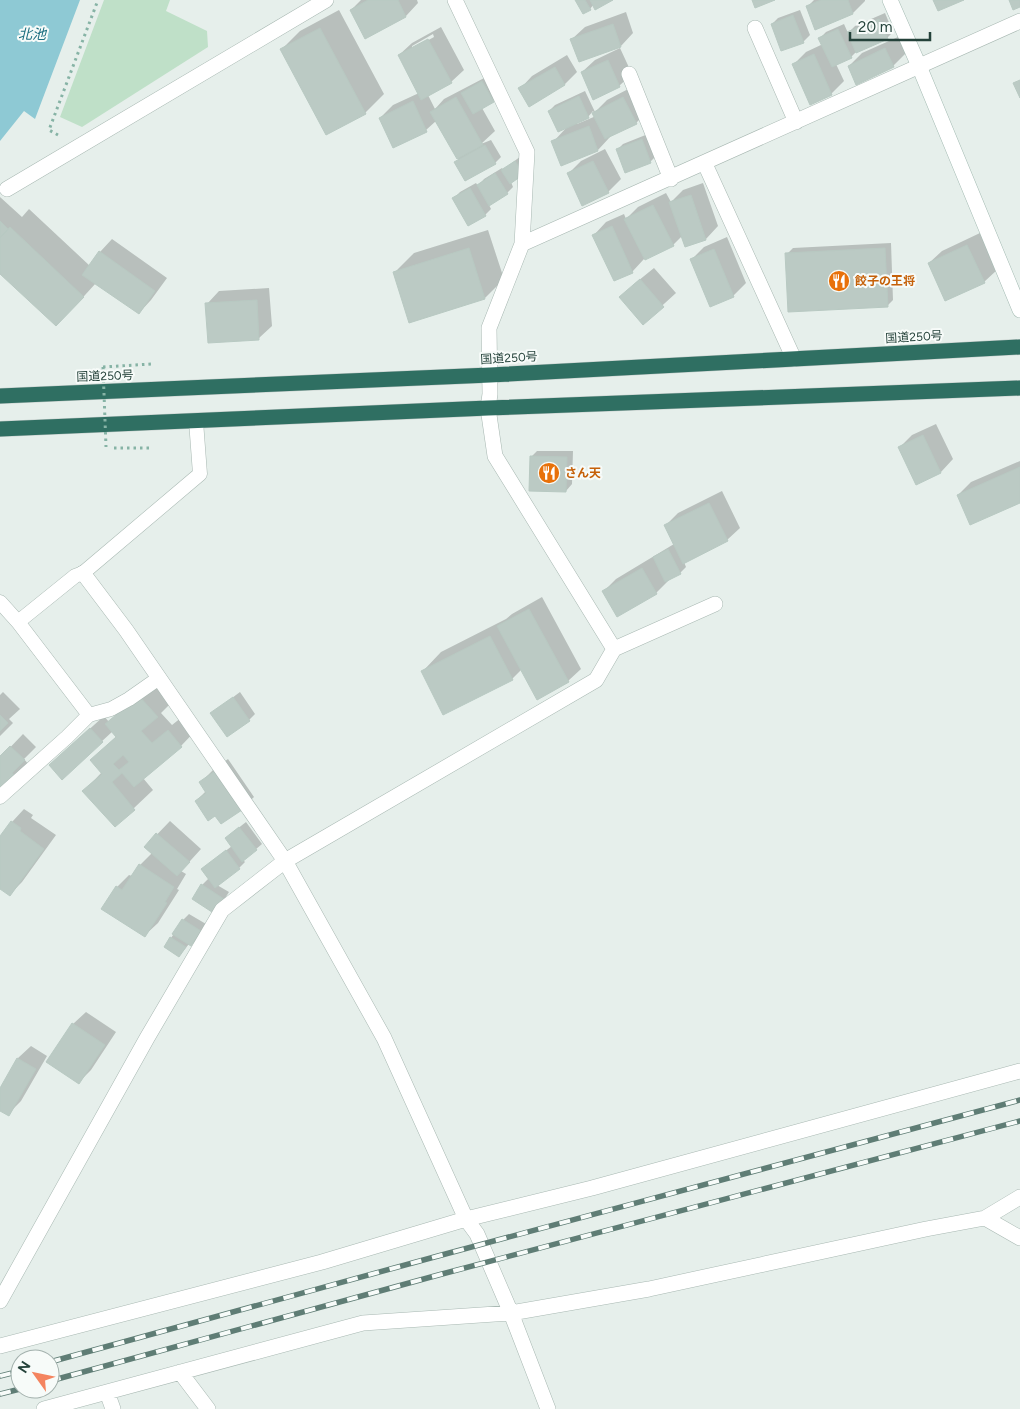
<svg xmlns="http://www.w3.org/2000/svg" width="1020" height="1409" viewBox="0 0 1020 1409" font-family="Figtree,'Noto Sans JP',sans-serif">
<style>
.green{fill:#bfe0c8}
.water{fill:#8ec9d4}
.shadow{fill:#0003;fill-rule:evenodd}
.building{fill:#bbcac4;stroke:#b8c9c2;fill-rule:evenodd}
.lines{fill:none;stroke-linecap:round;stroke-linejoin:round}
.lane-casing{stroke:#a8b8b2;stroke-width:15}
.street-casing{stroke:#a8b8b2;stroke-width:16}
.secondary-casing{stroke:#a4bbb3;stroke-width:16}
.highway-casing{stroke:#c2cac8;stroke-width:16}
.path{stroke:#86b3a5;stroke-width:3;stroke-dasharray:2.5 4;stroke-linecap:butt}
.lane{stroke:#fff;stroke-width:14}
.street{stroke:#fff;stroke-width:15}
.secondary{stroke:#fff;stroke-width:15}
.highway{stroke:#2f6f62;stroke-width:15}
.rail-casing{stroke:#5f7d75;stroke-width:5.5}
.rail{stroke:#f7fbf9;stroke-width:4;stroke-dasharray:11;stroke-linecap:butt}
.path-bridge{stroke:#86b3a5;stroke-width:3;stroke-dasharray:2.5 4;stroke-linecap:butt}
.labels{text-anchor:middle;stroke-width:4;stroke-linejoin:round;paint-order:stroke}
.food-label{font-size:12px;font-weight:bold;fill:#c56008;stroke:#f7fbf9;text-anchor:start}
.street-label{font-size:12px;fill:#24423a;stroke:#f7fbf9}
.water-label{font-size:14px;font-style:italic;fill:#1c6f80;stroke:#f7fbf9}
</style>
<rect width="100%" height="100%" fill="#e6efeb"/>
<path class="green" d="M 104,0 L 170,0 L 166,11 L 207,31 L 208,47 L 82,127 L 60,117 Z"/>
<path class="water" d="M 0,0 L 80,0 L 35,119 L 24,111 L 0,141 Z"/>
<path class="shadow" d="M 361,0 L 417,0 L 418,3 L 406,16 L 366,37 L 351,10 Z
M 576,0 L 610,0 L 594,4 L 590,9 Z
M 814,0 L 865,0 L 865,1 L 853,13 L 808,6 Z
M 339,10 L 384,94 L 365,113 L 282,49 L 300,31 Z
M 800,10 L 810,35 L 804,41 L 782,50 L 772,24 L 778,18 Z
M 626,12 L 633,33 L 621,46 L 580,61 L 572,39 L 585,27 Z
M 885,13 L 893,32 L 887,38 L 857,51 L 851,57 L 836,64 L 844,81 L 831,94 L 794,64 L 806,52 L 823,44 L 820,38 L 826,32 L 844,24 L 848,33 L 855,26 Z
M 441,27 L 464,70 L 451,82 L 428,95 L 435,109 L 444,99 L 488,76 L 499,95 L 493,101 L 482,108 L 495,131 L 481,144 L 491,140 L 501,157 L 495,163 L 459,160 L 436,121 L 426,130 L 380,118 L 393,105 L 419,93 L 399,55 L 412,43 ZM 433,34 L 434,37 L 412,49 L 412,46 Z
M 898,37 L 906,53 L 893,66 L 849,66 L 862,53 Z
M 620,48 L 632,74 L 619,86 L 582,72 L 595,60 Z
M 567,55 L 577,72 L 565,84 L 520,89 L 532,76 Z
M 636,85 L 649,110 L 636,123 L 610,136 L 610,137 L 598,150 L 562,164 L 553,142 L 568,126 L 549,111 L 555,105 L 585,91 L 595,112 L 607,100 ZM 593,111 L 596,116 L 577,124 L 576,122 L 588,117 Z
M 648,134 L 656,156 L 650,162 L 617,150 L 623,144 Z
M 605,149 L 621,179 L 608,192 L 568,174 L 581,161 Z
M 521,156 L 529,167 L 511,182 L 513,187 L 507,193 L 489,205 L 491,209 L 485,215 L 454,198 L 460,192 L 476,183 L 478,186 L 484,179 L 502,168 L 503,170 Z
M 703,183 L 718,226 L 706,239 L 686,246 L 682,236 L 673,245 L 644,259 L 632,272 L 594,235 L 606,222 L 624,214 L 626,219 L 638,207 L 666,193 L 671,202 L 683,190 Z
M 0,197 L 22,217 L 29,209 L 90,266 L 100,252 L 112,239 L 167,278 L 151,300 L 139,313 L 96,283 L 75,306 L 0,272 Z
M 488,230 L 504,279 L 485,298 L 395,272 L 414,253 Z
M 980,233 L 997,270 L 984,282 L 929,263 L 942,251 Z
M 727,237 L 746,283 L 733,296 L 692,259 L 704,247 Z
M 891,243 L 893,300 L 887,306 L 787,254 L 793,248 Z
M 654,268 L 676,293 L 643,323 L 633,285 Z
M 269,288 L 272,326 L 259,338 L 207,304 L 219,291 Z
M 936,424 L 953,459 L 941,472 L 917,483 L 899,448 L 912,435 Z
M 537,451 L 573,451 L 572,484 L 566,491 L 531,457 Z
M 1020,461 L 1020,502 L 958,495 L 971,482 Z
M 722,491 L 740,528 L 727,540 L 684,562 L 686,567 L 680,573 L 669,580 L 656,593 L 603,592 L 616,579 L 674,544 L 665,526 L 678,513 Z
M 542,597 L 581,669 L 568,681 L 522,669 L 512,679 L 423,671 L 441,652 L 506,619 L 512,614 Z
M 159,678 L 176,698 L 161,713 L 172,725 L 187,713 L 199,727 L 181,746 L 143,778 L 153,790 L 115,826 L 84,791 L 102,772 L 92,760 L 117,736 L 113,731 L 62,778 L 63,753 L 104,716 L 109,722 L 126,706 Z
M 3,692 L 20,709 L 9,719 L 13,723 L 0,736 L 0,695 Z
M 240,692 L 255,714 L 249,720 L 212,713 Z
M 23,734 L 36,747 L 24,759 L 29,765 L 0,786 L 0,758 Z
M 228,759 L 254,797 L 241,809 L 216,814 L 196,801 L 206,791 L 201,782 L 213,770 Z
M 24,809 L 33,815 L 31,818 L 56,835 L 22,882 L 10,894 L 0,887 L 0,838 L 12,822 Z
M 170,821 L 201,849 L 181,871 L 186,874 L 177,889 L 179,890 L 158,923 L 145,935 L 117,887 L 129,875 L 132,876 L 140,865 L 152,853 L 145,847 Z
M 246,822 L 262,844 L 243,860 L 245,862 L 239,868 L 217,885 L 229,892 L 220,906 L 202,885 L 209,878 L 202,869 L 232,846 L 232,833 Z
M 189,914 L 206,924 L 197,939 L 191,945 L 189,944 L 179,956 L 165,947 L 183,920 Z
M 86,1012 L 116,1032 L 91,1070 L 79,1082 L 73,1024 Z
M 31,1046 L 47,1056 L 21,1101 L 8,1114 L 0,1109 L 0,1090 L 18,1058 Z"/>
<path class="building" d="M 368,0 L 398,0 L 406,17 L 365,39 L 350,10 Z
M 575,0 L 585,0 L 591,10 L 583,14 Z
M 590,0 L 613,0 L 595,10 Z
M 752,0 L 775,0 L 755,8 Z
M 821,0 L 848,0 L 853,14 L 815,30 L 806,6 Z
M 933,0 L 964,0 L 938,11 Z
M 1009,0 L 1020,0 L 1020,7 L 1013,10 Z
M 793,15 L 804,43 L 781,51 L 771,24 Z
M 879,19 L 888,39 L 856,53 L 847,32 Z
M 613,24 L 621,47 L 579,62 L 570,39 Z
M 320,28 L 366,114 L 326,135 L 280,49 Z
M 838,29 L 852,58 L 832,67 L 818,38 Z
M 428,39 L 452,83 L 421,100 L 398,55 Z
M 885,48 L 894,67 L 856,85 L 848,66 Z
M 814,54 L 832,95 L 810,105 L 792,64 Z
M 608,60 L 620,87 L 593,100 L 581,72 Z
M 555,67 L 565,85 L 529,107 L 518,88 Z
M 1020,80 L 1020,98 L 1013,83 Z
M 482,81 L 494,102 L 473,114 L 461,93 Z
M 579,96 L 589,118 L 558,132 L 548,111 Z
M 456,97 L 483,145 L 457,159 L 430,112 Z
M 623,97 L 637,124 L 605,139 L 592,113 Z
M 413,101 L 427,132 L 393,148 L 379,118 Z
M 589,126 L 598,151 L 561,166 L 551,141 Z
M 642,139 L 651,163 L 625,173 L 616,149 Z
M 485,145 L 496,164 L 465,181 L 454,162 Z
M 515,161 L 524,174 L 510,184 L 501,170 Z
M 593,161 L 609,193 L 582,206 L 567,173 Z
M 495,173 L 508,194 L 489,206 L 477,185 Z
M 470,188 L 486,216 L 468,226 L 452,198 Z
M 691,195 L 706,240 L 685,247 L 669,202 Z
M 653,205 L 674,246 L 645,260 L 624,219 Z
M 0,221 L 8,229 L 0,238 Z
M 612,226 L 633,273 L 614,281 L 592,235 Z
M 10,227 L 84,297 L 56,326 L 0,274 L 0,238 Z
M 967,245 L 985,283 L 945,301 L 928,263 Z
M 469,248 L 485,299 L 409,323 L 393,272 Z
M 885,248 L 888,307 L 788,312 L 785,253 Z
M 714,249 L 734,297 L 710,307 L 690,259 Z
M 99,251 L 155,291 L 139,314 L 82,275 Z
M 640,279 L 664,307 L 643,325 L 619,297 Z
M 257,300 L 259,340 L 208,343 L 205,303 Z
M 923,435 L 941,473 L 916,485 L 898,447 Z
M 530,456 L 567,457 L 566,492 L 529,491 Z
M 1020,467 L 1020,503 L 970,525 L 957,495 Z
M 709,503 L 728,541 L 683,564 L 664,525 Z
M 668,549 L 681,574 L 665,582 L 653,557 Z
M 642,568 L 657,594 L 617,617 L 602,591 Z
M 529,609 L 569,682 L 537,700 L 497,626 Z
M 490,636 L 513,680 L 443,715 L 421,671 Z
M 139,696 L 158,717 L 141,731 L 152,743 L 168,730 L 182,747 L 134,787 L 122,773 L 112,782 L 135,810 L 115,827 L 82,791 L 102,774 L 90,760 L 116,737 L 105,724 ZM 123,755 L 129,762 L 119,770 L 113,764 Z
M 233,697 L 250,721 L 227,737 L 210,713 Z
M 0,715 L 8,723 L 0,731 Z
M 90,728 L 103,742 L 62,780 L 49,765 Z
M 10,746 L 25,760 L 12,773 L 18,778 L 0,788 L 0,756 Z
M 215,771 L 242,810 L 221,824 L 215,816 L 208,821 L 195,801 L 206,793 L 199,782 Z
M 11,821 L 21,828 L 20,831 L 44,849 L 10,896 L 0,889 L 0,836 Z
M 239,827 L 257,850 L 242,862 L 225,838 Z
M 156,833 L 190,862 L 177,876 L 144,847 Z
M 226,850 L 240,869 L 215,888 L 201,869 Z
M 139,864 L 174,887 L 165,902 L 167,903 L 145,937 L 101,909 L 116,886 L 122,890 Z
M 201,884 L 224,899 L 215,914 L 192,899 Z
M 182,919 L 201,931 L 191,946 L 172,934 Z
M 170,937 L 186,947 L 179,957 L 164,947 Z
M 72,1023 L 105,1045 L 79,1084 L 46,1062 Z
M 17,1058 L 36,1069 L 9,1116 L 0,1111 L 0,1088 Z"/>
<g class="lines">
<g class="lane-casing">
<path id="lane" d="M 0,602 L 18,622 L 89,715
M 18,622 L 75,576 L 83,573 L 200,474 L 196,421
M 0,797 L 67,737 L 89,715 L 111,709 L 129,699 L 159,678"/>
</g>
<g class="street-casing">
<path id="street" d="M 755,28 L 796,122
M 629,74 L 671,179
M 705,164 L 794,359
M 7,189 L 326,0
M 522,244 L 1020,21
M 83,573 L 126,630 L 285,861 L 384,1038 L 466,1219 L 477,1234 L 511,1313 L 548,1409
M 614,649 L 715,604
M 985,1218 L 1020,1238
M 0,1301 L 147,1038 L 222,910 L 285,861 L 596,680 L 614,649 L 495,456 L 488,408 L 490,394 L 489,328 L 522,244 L 527,152 L 455,0
M 0,1346 L 322,1262 L 466,1219 L 592,1188 L 1020,1071
M 180,1372 L 208,1409
M 107,1392 L 113,1409
M 44,1409 L 363,1323 L 511,1313 L 649,1289 L 926,1229 L 985,1218 L 1020,1197"/>
</g>
<g class="secondary-casing">
<path id="secondary" d="M 890,0 L 919,66 L 1020,310"/>
</g>
<g class="highway-casing">
<path id="highway" d="M 0,396 L 490,375 L 1020,347
M 0,429 L 488,408 L 1020,388"/>
</g>
<path class="path" d="M 58,135 L 49,130 L 98,0
M 103,367 L 151,364
M 114,448 L 153,448"/>
<use href="#lane" class="lane"/>
<use href="#street" class="street"/>
<use href="#secondary" class="secondary"/>
<use href="#highway" class="highway"/>
<g class="rail-casing">
<path id="rail" d="M 50,1362 L 438,1256 L 1020,1100
M 0,1376 L 20,1371
M 50,1381 L 442,1274 L 1020,1121
M 0,1394 L 20,1389"/>
</g>
<use href="#rail" class="rail"/>
<path class="path-bridge" d="M 103,367 L 106,447"/>
</g>
<defs>
<g id="restaurant-disc" transform="scale(1.125)"><circle r="9.5" fill="#e8710a" stroke="#f7fbf9"/><path d="M-5-6h1v4h1v-4h1v4h1v-4h1v5L-1.5 .5V6h-2V.5L-5-1ZM5-6V6H3V1.5H1.5Q1.5-4 5-6Z" fill="#fff"/></g>
</defs>
<g fill-rule="evenodd">
<use href="#restaurant-disc" x="839" y="281"/>
<use href="#restaurant-disc" x="549" y="473"/>
</g>
<g class="labels">
<g class="food-label">
<text x="855" y="285">餃子の王将</text>
<text x="565" y="477">さん天</text>
</g>
<g class="street-label">
<text transform="translate(914 337) rotate(-3)" y="4">国道250号</text>
<text transform="translate(509 358) rotate(-3)" y="4">国道250号</text>
<text transform="translate(105 376) rotate(-2)" y="4">国道250号</text>
</g>
<g class="water-label">
<text x="32" y="39">北池</text>
</g>
</g>
<g transform="translate(35 1374) rotate(303)"><circle r="24" fill="#f7fbf9" stroke="#a3b1ad"/>
<path d="M0-4L9 19L0 12L-9 19Z" fill="#f4845f"/>
<text y="-8" font-size="14" font-weight="bold" text-anchor="middle" fill="#24423a">N</text>
</g>
<path d="M850 32v8h80v-8" fill="none" stroke="#24423a" stroke-width="2.5"/>
<text x="858" y="32" font-size="15" fill="#24423a" stroke="#f7fbf9" stroke-width="4" paint-order="stroke">20 m</text>
</svg>
